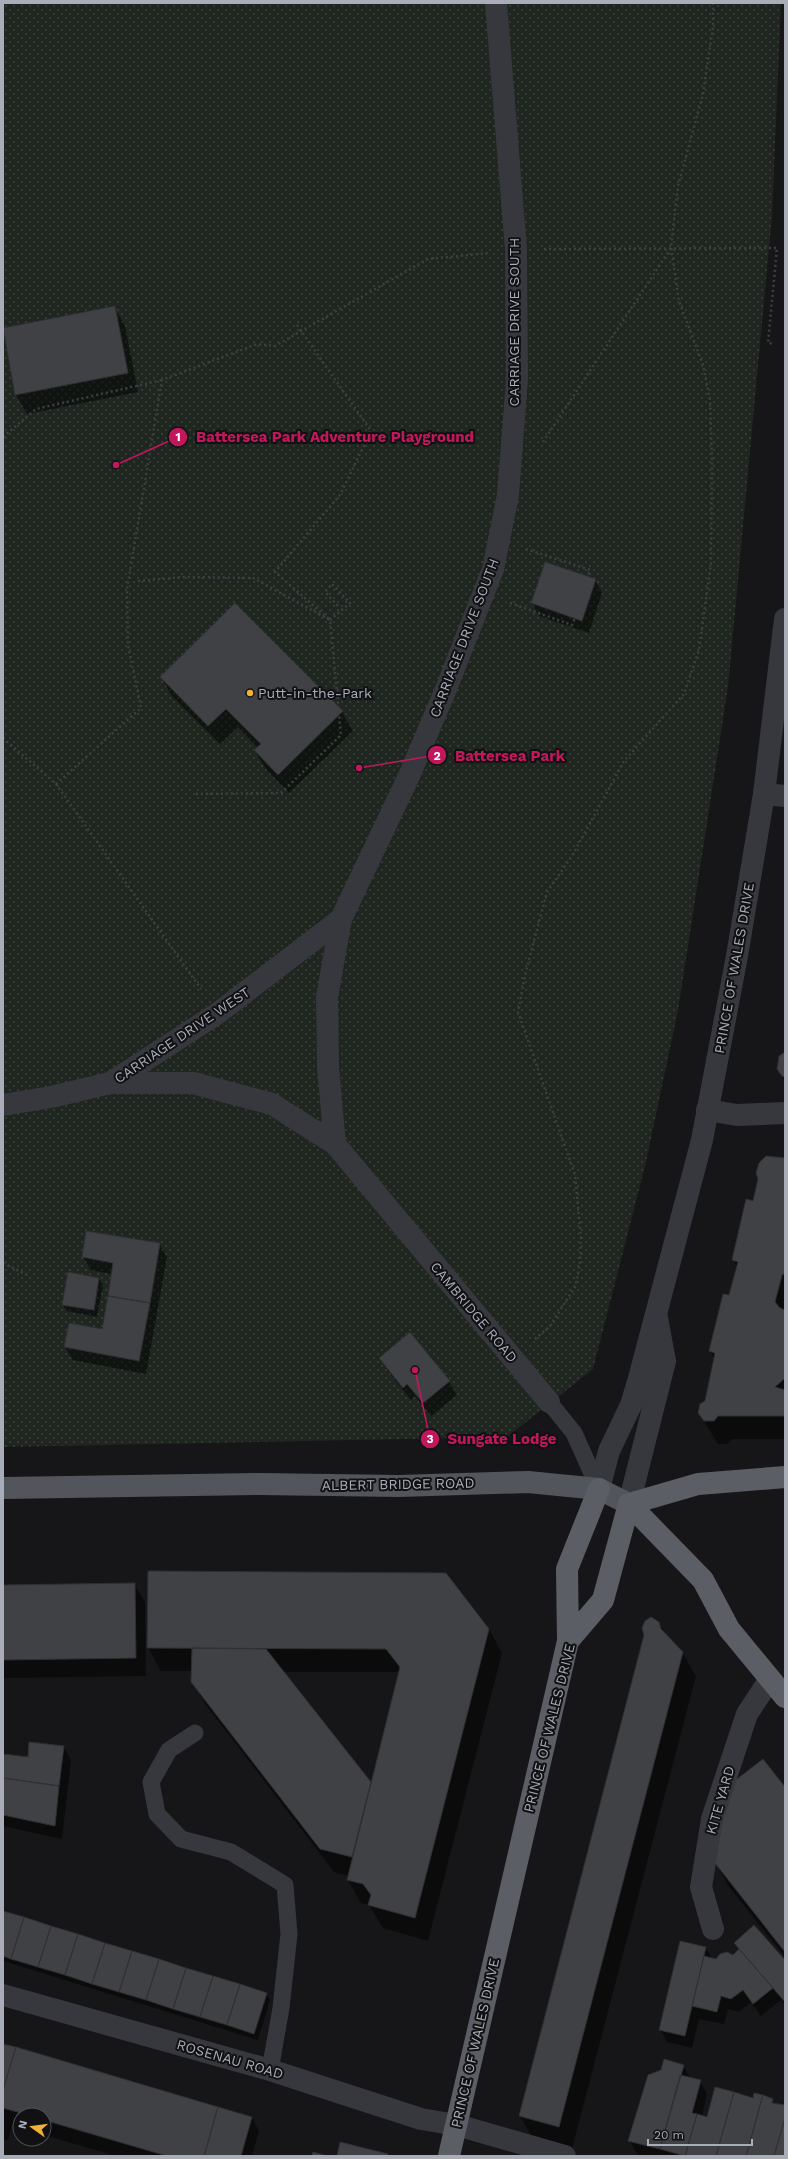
<svg xmlns="http://www.w3.org/2000/svg" width="788" height="2159" viewBox="0 0 788 2159" font-family="'Work Sans',sans-serif">
<style>
.park{fill:url(#park-dots)}
.shadow{fill:#0007;fill-rule:evenodd}
.building{fill:#404145;stroke:#303034}
.lines{fill:none;stroke-linecap:round;stroke-linejoin:round}
.path{stroke:#3d3f44;stroke-width:2.5;stroke-dasharray:2 3;stroke-linecap:butt}
.service{stroke:#37383d;stroke-width:17}
.pedestrian{stroke:#37383d;stroke-width:22}
.minor{stroke:#37383d;stroke-width:22}
.tertiary{stroke:#37383d;stroke-width:22}
.primary{stroke:#53555c;stroke-width:22}
.trunk{stroke:#5b5e65;stroke-width:22}
.path-bridge{stroke:#3d3f44;stroke-width:2.5;stroke-dasharray:2 3;stroke-linecap:butt}
.poi-dot{fill:#f2b134;stroke:#111113;stroke-width:1.5}
.labels{text-anchor:middle;stroke-width:4;stroke-linejoin:round;paint-order:stroke}
.street-label{font-size:14px;fill:#a8adb8;stroke:#111113}
.poi-label{font-size:14px;fill:#a8adb8;stroke:#111113;text-anchor:start}
.leader{fill:none;stroke:#c2185b;stroke-width:1.5}
.callout-dot{fill:#c2185b;stroke:#111113;stroke-width:1.5}
.mark-label{font-size:12px;text-anchor:middle;font-weight:bold;fill:#fff}
.callout-label{font-size:15px;text-anchor:middle;font-weight:bold;fill:#c2185b;stroke:#111113;stroke-width:4;stroke-linejoin:round;paint-order:stroke}
</style>
<defs>
<pattern id="park-dots" width="8" height="8" patternUnits="userSpaceOnUse"><rect width="8" height="8" fill="#1e261f"/><path d="M2 2h.1M6 6h.1" fill="none" stroke="#3c433d" stroke-width="1.8" stroke-linecap="round"/></pattern>
</defs>
<rect width="100%" height="100%" fill="#161618"/>
<path class="park" d="M 3,3 L 781,3 L 772,215 L 728,687 L 678,1010 L 646,1162 L 593,1369 L 507,1437 L 3,1447 Z"/>
<path class="shadow" d="M 114,307 L 125,326 L 138,392 L 27,414 L 16,395 L 4,329 Z
M 595,580 L 602,593 L 589,633 L 539,616 L 532,603 Z
M 235,604 L 342,712 L 353,731 L 289,793 L 266,769 L 255,751 L 258,748 L 238,727 L 220,744 L 172,696 L 161,677 Z
M 785,1053 L 785,1082 L 778,1069 Z
M 767,1157 L 785,1159 L 785,1439 L 732,1439 L 727,1444 L 718,1444 L 699,1413 L 706,1401 L 715,1359 L 710,1351 L 730,1296 L 737,1267 L 733,1260 Z
M 87,1232 L 159,1244 L 167,1257 L 146,1374 L 73,1360 L 65,1347 L 102,1330 L 112,1274 L 91,1270 L 83,1257 Z
M 99,1279 L 103,1285 L 97,1317 L 67,1311 L 63,1305 Z
M 410,1333 L 449,1382 L 457,1395 L 431,1416 L 415,1396 L 411,1400 L 388,1371 L 380,1358 Z
M 134,1584 L 145,1602 L 146,1676 L 3,1678 L 3,1586 Z
M 659,1622 L 666,1636 L 682,1652 L 696,1676 L 572,2149 L 533,2139 L 520,2116 Z
M 489,1629 L 502,1653 L 428,1941 L 383,1928 L 369,1905 L 361,1903 L 348,1880 L 349,1876 L 334,1872 L 206,1705 L 192,1681 L 193,1671 L 161,1671 L 148,1648 ZM 283,1672 L 400,1672 L 372,1784 Z
M 64,1747 L 71,1760 L 62,1839 L 3,1826 L 3,1755 L 29,1758 Z
M 785,1789 L 785,1957 L 729,1887 L 716,1863 Z
M 3,1912 L 266,1994 L 270,2000 L 258,2040 L 3,1961 Z
M 680,1942 L 706,1948 L 712,1959 L 716,1960 L 733,1956 L 739,1951 L 735,1943 L 785,1962 L 785,2005 L 781,2000 L 761,2016 L 751,2002 L 739,2012 L 728,2009 L 724,2024 L 699,2019 L 692,2048 L 667,2042 L 660,2029 Z
M 3,2045 L 252,2118 L 259,2131 L 252,2156 L 116,2156 L 44,2135 L 44,2115 L 20,2115 L 20,2128 L 12,2125 L 8,2140 L 3,2139 Z
M 683,2066 L 691,2079 L 700,2081 L 707,2094 L 702,2116 L 708,2118 L 753,2099 L 772,2100 L 775,2105 L 785,2107 L 785,2156 L 645,2156 L 637,2154 L 630,2141 Z"/>
<path class="building" d="M 115,306 L 128,373 L 15,395 L 3,328 Z
M 545,562 L 596,579 L 582,621 L 531,603 Z
M 235,603 L 343,711 L 278,775 L 254,750 L 261,744 L 226,709 L 208,726 L 160,677 Z
M 785,1052 L 785,1077 L 782,1076 L 777,1069 L 779,1056 Z
M 766,1156 L 785,1158 L 785,1273 L 782,1275 L 775,1302 L 780,1308 L 785,1310 L 785,1378 L 775,1387 L 785,1390 L 785,1416 L 718,1416 L 714,1421 L 704,1421 L 698,1413 L 700,1404 L 705,1401 L 715,1353 L 709,1351 L 723,1294 L 729,1295 L 738,1262 L 732,1260 L 746,1199 L 753,1201 L 758,1179 L 756,1173 L 759,1163 Z
M 86,1231 L 160,1243 L 150,1303 L 108,1296 L 113,1263 L 82,1257 Z
M 68,1272 L 99,1278 L 94,1310 L 62,1305 Z
M 108,1296 L 150,1303 L 139,1361 L 64,1347 L 69,1323 L 102,1329 Z
M 410,1332 L 450,1381 L 423,1403 L 407,1384 L 403,1388 L 379,1358 Z
M 148,1571 L 446,1573 L 489,1629 L 415,1918 L 368,1905 L 371,1895 L 363,1884 L 347,1880 L 400,1667 L 386,1649 L 147,1648 Z
M 135,1583 L 136,1658 L 3,1660 L 3,1585 Z
M 651,1617 L 659,1622 L 661,1629 L 683,1652 L 559,2127 L 519,2116 L 644,1635 L 642,1628 L 645,1621 Z
M 192,1648 L 266,1649 L 371,1782 L 352,1857 L 320,1849 L 191,1682 Z
M 29,1742 L 64,1746 L 59,1786 L 3,1778 L 3,1754 L 28,1757 Z
M 763,1759 L 785,1787 L 785,1952 L 715,1863 L 728,1786 Z
M 3,1778 L 59,1786 L 55,1826 L 3,1815 Z
M 3,1911 L 24,1917 L 11,1959 L 3,1956 Z
M 24,1917 L 51,1926 L 38,1967 L 11,1959 Z
M 754,1925 L 785,1960 L 785,2002 L 734,1943 Z
M 51,1926 L 78,1934 L 65,1975 L 38,1967 Z
M 78,1934 L 105,1943 L 92,1984 L 65,1975 Z
M 680,1941 L 706,1947 L 685,2036 L 659,2030 Z
M 105,1943 L 132,1951 L 119,1992 L 92,1984 Z
M 739,1949 L 773,1988 L 753,2004 L 743,1990 L 731,1999 L 721,1996 L 717,2012 L 692,2006 L 704,1956 L 716,1959 L 720,1954 L 727,1952 L 733,1955 Z
M 132,1951 L 159,1959 L 146,2000 L 119,1992 Z
M 159,1959 L 186,1968 L 173,2009 L 146,2000 Z
M 186,1968 L 213,1976 L 200,2017 L 173,2009 Z
M 213,1976 L 240,1984 L 227,2025 L 200,2017 Z
M 240,1984 L 267,1993 L 254,2034 L 227,2025 Z
M 3,2044 L 16,2047 L 3,2090 Z
M 16,2047 L 218,2107 L 204,2156 L 167,2156 L 44,2120 L 44,2115 L 28,2115 L 3,2108 L 3,2090 Z
M 664,2059 L 684,2065 L 660,2149 L 628,2141 L 648,2075 L 661,2070 Z
M 680,2075 L 701,2080 L 692,2113 L 697,2114 L 685,2156 L 660,2149 Z
M 715,2087 L 734,2092 L 716,2156 L 685,2156 L 697,2114 L 707,2117 Z
M 734,2092 L 753,2098 L 754,2093 L 763,2095 L 746,2156 L 716,2156 Z
M 763,2095 L 773,2099 L 772,2103 L 785,2105 L 785,2118 L 774,2156 L 746,2156 Z
M 218,2107 L 252,2117 L 241,2156 L 204,2156 Z
M 785,2118 L 785,2156 L 774,2156 Z
M 340,2142 L 388,2154 L 388,2156 L 337,2156 Z
M 313,2152 L 327,2156 L 312,2156 Z"/>
<g class="lines">
<path class="path" d="M 544,249 L 777,248 L 768,343 L 774,344
M 3,437 L 36,409 L 162,380
M 543,442 L 671,248
M 526,549 L 590,570 L 588,576
M 138,581 L 184,577 L 253,578 L 330,620 L 341,735 L 281,793 L 194,794
M 510,603 L 572,625 L 575,618
M 330,620 L 350,603 L 332,584 L 325,592 L 338,606
M 3,738 L 56,784 L 201,989
M 56,784 L 141,708 L 128,645 L 127,589 L 162,380 L 257,344 L 275,346 L 428,259 L 488,253
M 3,1263 L 29,1276
M 535,1339 L 550,1326 L 575,1287 L 580,1264 L 581,1237 L 575,1175 L 518,1012 L 526,971 L 547,892 L 572,856 L 624,761 L 684,694 L 699,650 L 711,563 L 712,461 L 710,400 L 703,365 L 679,301 L 671,247 L 678,186 L 703,94 L 713,27 L 713,3"/>
<path class="service" d="M 549,1402 L 574,1433 L 599,1489
M 195,1733 L 169,1750 L 151,1782 L 157,1814 L 181,1839 L 231,1852 L 285,1885 L 289,1934 L 281,2008 L 270,2070"/>
<path class="pedestrian" d="M 110,1083 L 193,1083 L 272,1104 L 335,1144 L 549,1402
M 3,1105 L 51,1097 L 110,1083 L 218,1013 L 341,919
M 335,1144 L 328,1067 L 327,997 L 341,919 L 409,776 L 446,689 L 493,569 L 508,495 L 517,379 L 516,250 L 496,3"/>
<path class="minor" d="M 764,794 L 785,796
M 707,1110 L 737,1115 L 785,1113
M 713,1929 L 701,1887 L 712,1819 L 747,1714 L 770,1679
M 3,1995 L 270,2070 L 421,2119 L 457,2125 L 565,2156"/>
<path class="tertiary" d="M 599,1489 L 609,1451 L 631,1405 L 638,1382 L 702,1140 L 737,956 L 764,794 L 785,619
M 629,1504 L 665,1361 L 657,1318"/>
<path class="primary" d="M 3,1488 L 259,1484 L 399,1486 L 528,1482 L 599,1489 L 629,1504"/>
<path class="trunk" d="M 629,1504 L 703,1580 L 729,1629 L 785,1697
M 629,1504 L 698,1484 L 785,1477
M 568,1641 L 567,1569 L 599,1489
M 449,2156 L 568,1641 L 603,1600 L 629,1504"/>
<path class="path-bridge" d="M 297,325 L 371,431 L 340,495 L 275,572 L 330,620"/>
</g>
<circle class="poi-dot" cx="250" cy="693" r="4"/>
<g class="labels">
<g class="street-label">
<text transform="translate(514 322) rotate(-90)" y="5">CARRIAGE DRIVE SOUTH</text>
<text transform="translate(464 638) rotate(-69)" y="5">CARRIAGE DRIVE SOUTH</text>
<text transform="translate(734 968) rotate(-80)" y="5">PRINCE OF WALES DRIVE</text>
<text transform="translate(182 1035) rotate(-34)" y="5">CARRIAGE DRIVE WEST</text>
<text transform="translate(474 1312) rotate(50)" y="5">CAMBRIDGE ROAD</text>
<text transform="translate(398 1484) rotate(-1)" y="5">ALBERT BRIDGE ROAD</text>
<text transform="translate(549 1728) rotate(-76)" y="5">PRINCE OF WALES DRIVE</text>
<text transform="translate(720 1800) rotate(-74)" y="5">KITE YARD</text>
<text transform="translate(475 2043) rotate(-77)" y="5">PRINCE OF WALES DRIVE</text>
<text transform="translate(230 2059) rotate(16)" y="5">ROSENAU ROAD</text>
</g>
<g class="poi-label">
<text x="258" y="698">Putt-in-the-Park</text>
</g>
</g>
<path class="leader" d="M116 465L178 437M359 768L437 755M415 1370L430 1439"/>
<g class="callout-dot">
<circle cx="116" cy="465" r="4"/>
<circle cx="359" cy="768" r="4"/>
<circle cx="415" cy="1370" r="4"/>
<circle cx="178" cy="437" r="10"/>
<circle cx="437" cy="755" r="10"/>
<circle cx="430" cy="1439" r="10"/>
</g>
<g class="mark-label">
<text x="178" y="441">1</text>
<text x="437" y="760">2</text>
<text x="430" y="1443">3</text>
</g>
<g class="callout-label">
<text x="335" y="442">Battersea Park Adventure Playground</text>
<text x="510" y="761">Battersea Park</text>
<text x="502" y="1444">Sungate Lodge</text>
</g>
<rect width="788" height="2159" fill="none" stroke="#a8adb8" stroke-width="8"/>
<g transform="translate(32 2127) rotate(284)"><circle r="19" fill="#111113" stroke="#4d4f55"/>
<path d="M0-3L7 15L0 10L-7 15Z" fill="#f2b134"/>
<text y="-6" font-size="11" font-weight="bold" text-anchor="middle" fill="#a8adb8">N</text>
</g>
<path d="M648 2139v6h104v-6" fill="none" stroke="#a8adb8" stroke-width="2"/>
<text x="654" y="2139" font-size="12" fill="#a8adb8" stroke="#111113" stroke-width="3" paint-order="stroke">20 m</text>
</svg>
